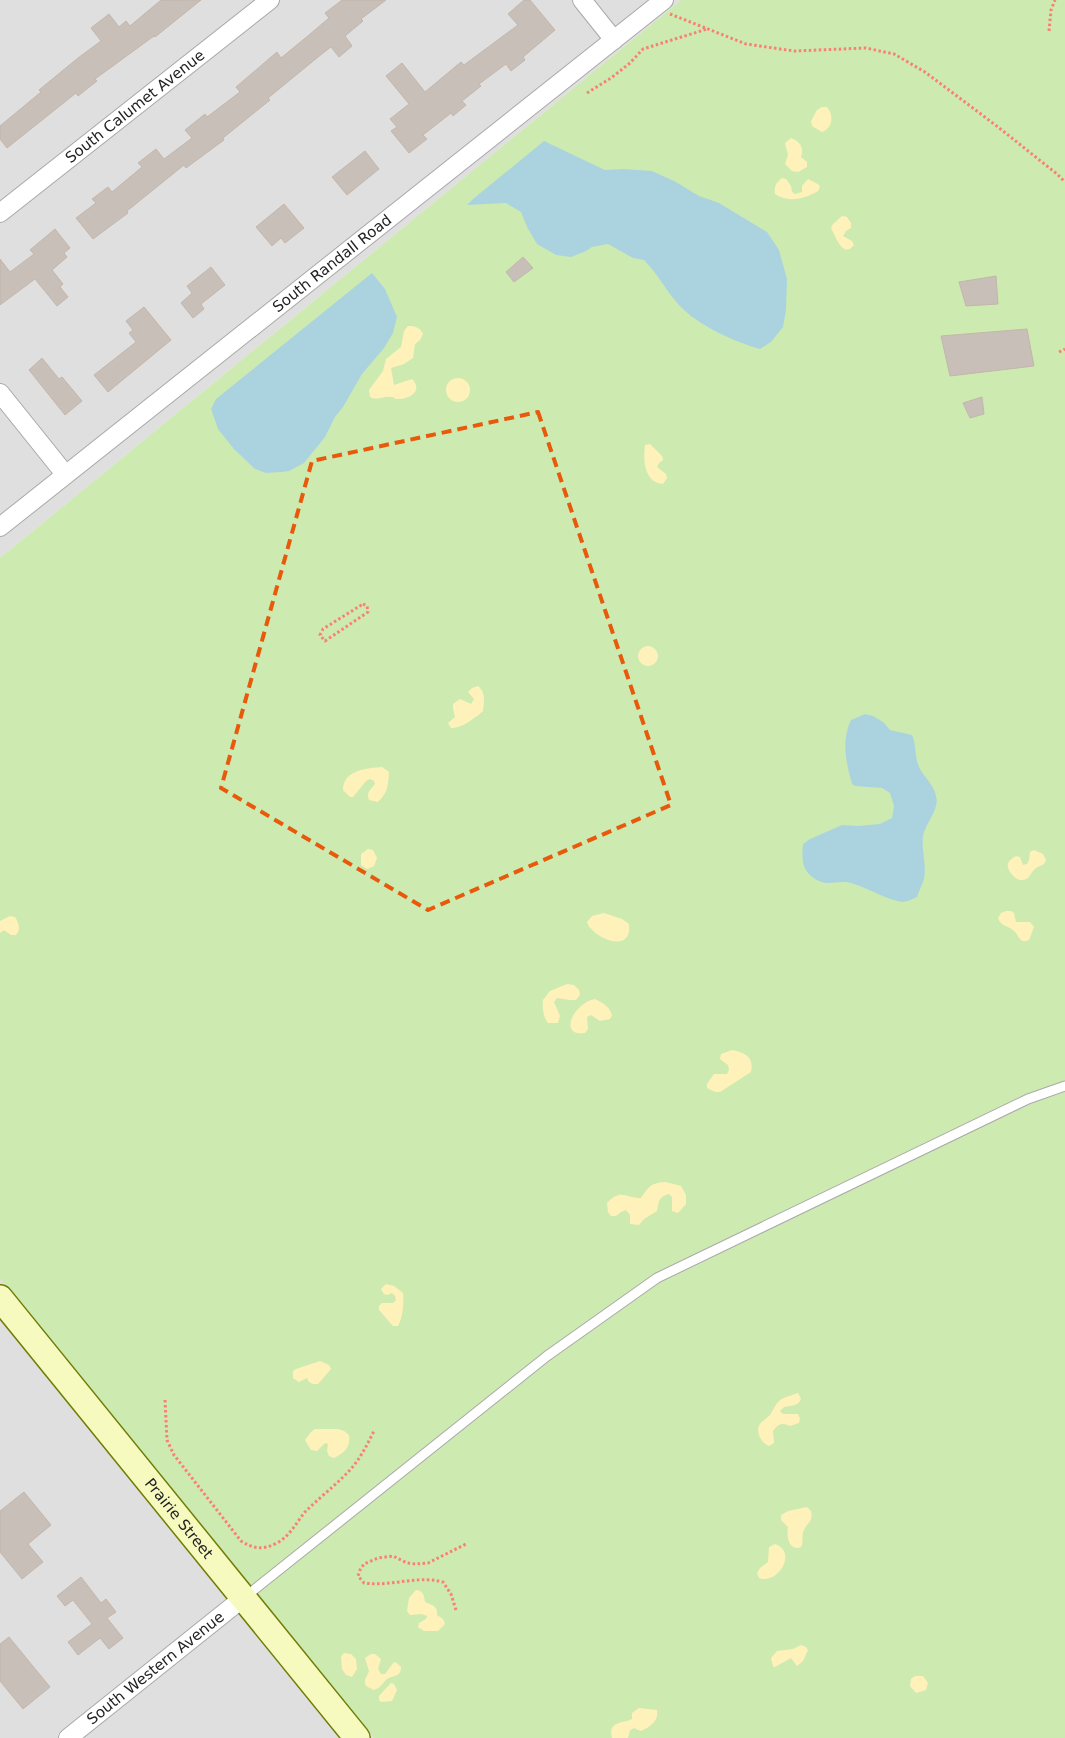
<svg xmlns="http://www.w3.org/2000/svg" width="1065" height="1738" viewBox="0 0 1065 1738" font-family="'DejaVu Sans',sans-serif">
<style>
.residential{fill:#e0dfdf}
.grass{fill:#cdebb0}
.sand{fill:#fff1ba}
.water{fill:#aad3df}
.building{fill:#c7bfb8;stroke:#c4b6ab}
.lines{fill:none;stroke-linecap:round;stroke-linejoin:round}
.lane-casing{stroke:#a9a9a9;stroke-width:11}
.street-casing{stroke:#a9a9a9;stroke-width:20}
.secondary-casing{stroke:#707d05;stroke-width:28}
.path{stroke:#fa8072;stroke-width:3;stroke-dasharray:2.5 2.5;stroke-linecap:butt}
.lane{stroke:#fff;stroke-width:9}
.street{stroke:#fff;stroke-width:18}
.secondary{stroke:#f7fabf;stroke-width:25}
.marked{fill:none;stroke:#e8590c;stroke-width:4;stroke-dasharray:10 6;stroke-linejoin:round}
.labels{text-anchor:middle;stroke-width:4;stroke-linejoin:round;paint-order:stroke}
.street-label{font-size:15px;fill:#222;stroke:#fff}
</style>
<rect width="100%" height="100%" fill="#f2efe9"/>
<path class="residential" d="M 0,0 L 681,0 L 0,558 Z
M 0,1279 L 374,1738 L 0,1738 Z"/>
<path class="grass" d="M 681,0 L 1065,0 L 1065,1738 L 374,1738 L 0,1279 L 0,558 Z"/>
<path class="sand" d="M 822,107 L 827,107 C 834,115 833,128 822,132 L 812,126 L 811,121 L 817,110 Z
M 791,138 C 801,142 804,148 801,157 L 807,162 L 807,167 L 798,172 L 792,171 L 785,164 L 788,155 L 785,143 Z
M 782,178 L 786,179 L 791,186 L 792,192 L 795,194 L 802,192 L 802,186 L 808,179 L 818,184 L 820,187 L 818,191 C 805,199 788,203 775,194 C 774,186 776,183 782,178 Z
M 842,216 L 847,217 L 851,223 L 851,228 L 846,231 L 843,236 L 852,241 L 854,245 C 843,259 836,237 831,228 L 833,224 Z
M 408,326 C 415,326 420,327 423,334 L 420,340 L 415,344 L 413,358 L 404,364 L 391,368 L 394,385 L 412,379 C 423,390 411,399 399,399 C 392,399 398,398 391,397 C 383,396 378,401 370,397 L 369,390 L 383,371 L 386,359 L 401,347 L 404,331 Z
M446 390a12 12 0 1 1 24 0a12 12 0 1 1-24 0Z
M 650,444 L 662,456 L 663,460 L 659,463 L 657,467 L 666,474 L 667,478 L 663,484 C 644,482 643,460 645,445 Z
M638 656a10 10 0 1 1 20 0a10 10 0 1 1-20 0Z
M 478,686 C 486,693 484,701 483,711 C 475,718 461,729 451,728 L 448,723 L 455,717 L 453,708 L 453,704 L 460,699 L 471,704 L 474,699 L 468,692 L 472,688 Z
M 382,767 L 389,772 C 388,786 388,792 378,802 L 369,800 C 366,793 370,790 375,784 L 374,781 L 370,779 L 366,781 L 353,797 L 350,797 L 343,790 C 343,770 367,768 382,767 Z
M 368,849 L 373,850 L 377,858 L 374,866 L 367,869 L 361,865 L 361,854 Z
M 1034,850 L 1043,854 L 1046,860 L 1044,864 C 1041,866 1036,867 1034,870 C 1030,874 1029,880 1022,880 C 1016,881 1006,870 1008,864 C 1009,860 1013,858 1016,856 L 1020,857 L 1023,865 L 1027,864 L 1029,860 L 1030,852 Z
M 1006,911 L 1011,911 L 1014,913 L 1016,922 L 1030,922 L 1034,927 L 1029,940 C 1026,941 1024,942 1021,940 C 1018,938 1017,933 1014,931 C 1008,925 1001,927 998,918 L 1001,913 Z
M 604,913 L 622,919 L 629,924 C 633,956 591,937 587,922 L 592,916 Z
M 10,916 L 15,917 C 19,923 21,930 16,935 L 11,935 L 4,930 L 0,933 L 0,921 Z
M 567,984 L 574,985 L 579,990 L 580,995 L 576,1000 L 570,1000 L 557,998 L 554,1002 L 560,1016 L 558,1023 L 548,1023 C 543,1017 542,1007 543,1000 L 550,991 Z
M 595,999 C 603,1003 609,1006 612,1015 L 610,1019 L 600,1021 L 591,1015 L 587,1017 L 588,1029 L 585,1033 C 558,1037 573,1003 595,999 Z
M 732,1050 C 746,1053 754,1057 751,1072 L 720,1092 L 715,1092 L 707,1088 L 707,1084 L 714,1074 L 727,1074 L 729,1070 L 728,1065 L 720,1059 L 721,1054 Z
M 665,1182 L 681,1186 L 686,1195 L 686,1204 L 678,1213 L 672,1211 L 672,1197 L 669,1194 C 658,1197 659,1202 657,1211 L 644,1219 L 639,1225 L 630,1224 L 630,1215 L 626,1210 L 621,1212 L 616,1216 L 611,1216 L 608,1212 L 607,1203 C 621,1188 625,1198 641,1198 C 649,1187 650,1183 665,1182 Z
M 386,1284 L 394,1286 L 403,1293 C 404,1303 403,1317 398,1326 L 393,1326 L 379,1310 L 379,1306 L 382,1303 L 393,1303 L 396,1300 L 395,1296 L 392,1293 L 387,1295 L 384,1294 L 381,1289 Z
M 320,1361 L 329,1365 L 331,1369 L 318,1384 L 313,1384 L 309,1382 L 307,1378 L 299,1382 L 293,1378 L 293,1371 L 296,1369 Z
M 798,1393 L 801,1399 C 798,1407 791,1405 784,1407 L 780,1411 L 783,1414 L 798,1414 L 800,1419 L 799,1423 L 790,1426 C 782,1422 778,1424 773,1431 L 774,1443 L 769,1446 C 761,1443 754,1430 761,1423 C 764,1420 767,1418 770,1415 C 774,1409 776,1402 782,1399 C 787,1396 793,1395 798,1393 Z
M 315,1429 L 338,1429 L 344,1431 L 349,1435 C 351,1447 344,1453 334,1458 L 329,1456 L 327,1451 L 328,1444 L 325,1443 L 317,1451 L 311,1450 L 305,1440 L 311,1432 Z
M 807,1507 L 811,1511 C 813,1523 808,1521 804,1530 C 801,1535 804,1541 801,1547 C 789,1552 786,1536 788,1527 L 781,1520 L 781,1515 L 788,1511 Z
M 775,1544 C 798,1552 778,1585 759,1578 L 757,1573 L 760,1568 L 768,1562 L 769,1547 Z
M 416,1590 C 424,1591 424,1596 425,1602 C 432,1605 438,1606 437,1615 L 443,1619 L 445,1624 L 438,1631 L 424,1631 L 418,1627 L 419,1623 L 426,1619 L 427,1616 L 422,1614 L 410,1615 L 407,1611 L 409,1598 Z
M 801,1645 L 806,1647 L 808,1650 L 803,1661 L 797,1666 L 791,1658 L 775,1667 L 773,1666 L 771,1658 L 777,1651 L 793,1649 Z
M 344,1653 L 351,1654 L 356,1659 L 357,1669 L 352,1677 L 346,1675 L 342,1669 L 341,1657 Z
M 371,1654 L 375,1654 L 381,1659 L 378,1669 L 381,1674 L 385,1674 L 394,1662 L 397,1663 L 401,1667 C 401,1677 394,1675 387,1679 C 382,1683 381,1688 374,1690 L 366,1686 C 363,1679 367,1678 369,1671 L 365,1658 Z
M 915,1676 L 923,1676 L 928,1683 L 926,1690 L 916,1693 L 910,1686 L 911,1679 Z
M 391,1683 L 394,1684 L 397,1690 L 392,1701 L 381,1702 L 379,1700 L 379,1696 Z
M 639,1708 L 657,1710 C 659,1721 650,1727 641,1731 L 634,1728 L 630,1730 L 628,1738 L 612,1738 C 608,1721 621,1724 632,1719 L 632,1713 Z"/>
<path class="water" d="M 544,141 L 605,170 L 623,169 L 652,171 L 676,182 L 699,196 L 719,203 L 767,232 L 779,250 L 787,279 L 786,310 L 783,327 L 771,342 L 760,349 C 735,342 697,325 679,305 C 666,291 658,274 644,260 L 633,258 L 608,244 L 592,247 L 586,251 L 571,257 L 556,255 L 537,244 L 527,227 L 521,212 L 506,203 L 467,205 L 473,199 Z
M 372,273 L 385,289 L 397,317 L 393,333 L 384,348 L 362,374 L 343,407 L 335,417 L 325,437 L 304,463 L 289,471 L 282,472 L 266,473 L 255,469 L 234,449 L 218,429 L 211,409 L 216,399 Z
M 865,714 L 873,716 L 883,722 L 890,730 L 912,735 C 917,746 914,758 920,769 C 925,778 934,785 936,796 C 940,809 926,822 923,836 C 921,850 927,864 924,879 C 922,885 919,891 917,897 C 912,899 907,902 902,902 C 884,899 869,888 851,883 C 836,879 827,889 811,876 C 801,868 802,855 803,844 L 810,839 L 842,825 L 858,826 L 880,824 L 892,818 L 894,806 L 890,793 L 882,788 L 855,786 L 852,784 C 846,762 841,741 851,720 Z"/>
<path class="building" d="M 161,0 L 201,0 L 155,37 L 154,36 L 95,79 L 97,81 L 78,96 L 76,93 L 7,148 L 0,139 L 0,126 L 41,92 L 39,90 L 78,58 L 101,41 L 91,28 L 109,14 L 119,27 L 126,21 L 130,26 Z
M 342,0 L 386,0 L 361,19 L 363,21 L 345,36 L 352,46 L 339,57 L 331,47 L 323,53 L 268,98 L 270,100 L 223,138 L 224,140 L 186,168 L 184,165 L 127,211 L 128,213 L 93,239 L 76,218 L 96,203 L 92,199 L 108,187 L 112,192 L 142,167 L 138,163 L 156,149 L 164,159 L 192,138 L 185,130 L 205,114 L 207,117 L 240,92 L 236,87 L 277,52 L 281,58 L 309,35 L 329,18 L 325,13 Z
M 524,0 L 530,0 L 555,30 L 523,57 L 525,60 L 511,71 L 506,64 L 479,84 L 481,86 L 462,101 L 466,105 L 453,116 L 451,113 L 423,135 L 427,139 L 409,153 L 391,131 L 397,127 L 390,119 L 409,104 L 386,76 L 402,63 L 425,92 L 461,62 L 464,65 L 518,25 L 508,14 Z
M 365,151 L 379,169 L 347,195 L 332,177 Z
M 284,204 L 304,228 L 285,243 L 281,238 L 272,246 L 256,227 Z
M 55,229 L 70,248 L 64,253 L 67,257 L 52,270 L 63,284 L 60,287 L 68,297 L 57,306 L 35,279 L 0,305 L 0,259 L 10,272 L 34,254 L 30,250 Z
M 523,257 L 533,268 L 514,282 L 506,272 Z
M 211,267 L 225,285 L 201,304 L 204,309 L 193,318 L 181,303 L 192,293 L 187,286 Z
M 996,276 L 998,304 L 966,306 L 959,282 Z
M 144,307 L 171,340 L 108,392 L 94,375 L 136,342 L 129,333 L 133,330 L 126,321 Z
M 1027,329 L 1034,366 L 950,376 L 941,336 Z
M 42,358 L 59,379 L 62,377 L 82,401 L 65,415 L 29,370 Z
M 982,397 L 984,414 L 970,418 L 963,403 Z
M 24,1492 L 51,1525 L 28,1544 L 43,1562 L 22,1579 L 0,1552 L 0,1511 Z
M 81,1577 L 101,1603 L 106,1599 L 116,1612 L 107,1618 L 123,1638 L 109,1649 L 100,1638 L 78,1655 L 68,1642 L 92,1624 L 73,1600 L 65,1606 L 57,1596 Z
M 9,1637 L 50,1687 L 23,1709 L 0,1681 L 0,1644 Z"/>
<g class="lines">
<g class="lane-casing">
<path id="lane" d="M 245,1597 L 547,1356 L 657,1278 L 1028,1099 L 1065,1086"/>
</g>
<g class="street-casing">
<g id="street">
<path d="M 582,0 L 614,40"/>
<path id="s1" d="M 0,213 L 270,0"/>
<path d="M 0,393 L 65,474"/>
<path id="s2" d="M 0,527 L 664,0"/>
<path id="s3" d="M 68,1738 L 243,1598"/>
</g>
</g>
<g class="secondary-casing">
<g id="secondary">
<path id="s4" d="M 0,1298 L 357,1738"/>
</g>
</g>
<path class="path" d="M 670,14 L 746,44 L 794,51 L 866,48 L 894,54 L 925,72 L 998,127 L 1057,174 L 1065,182
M 1049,31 L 1051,10 L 1055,0
M 587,93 L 611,78 L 630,63 L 643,49 L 707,29
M 1059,352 L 1065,349
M 363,604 L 367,606 L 368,612 L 325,641 L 320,635 L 323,629 Z
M 165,1400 L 167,1440 L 174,1455 L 241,1541 C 253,1549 264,1550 277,1543 C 290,1536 296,1523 305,1512 C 319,1498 336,1485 350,1470 C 360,1459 367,1445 374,1431
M 456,1610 L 451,1594 L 443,1582 C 416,1575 391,1587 364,1583 L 358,1576 L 360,1570 L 364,1564 L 378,1558 L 393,1556 L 407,1563 L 416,1564 L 428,1563 L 466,1544"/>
<use href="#lane" class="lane"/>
<use href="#street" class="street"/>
<use href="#secondary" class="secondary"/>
</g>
<path class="marked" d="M 538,412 L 671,805 L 428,910 L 221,788 L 312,461 Z"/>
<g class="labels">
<g class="street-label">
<text dy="5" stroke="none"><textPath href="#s1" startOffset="172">South Calumet Avenue</textPath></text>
<text dy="5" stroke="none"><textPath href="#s2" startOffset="424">South Randall Road</textPath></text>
<text dy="5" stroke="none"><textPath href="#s4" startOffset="284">Prairie Street</textPath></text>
<text dy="5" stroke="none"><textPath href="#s3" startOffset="112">South Western Avenue</textPath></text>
</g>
</g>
</svg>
